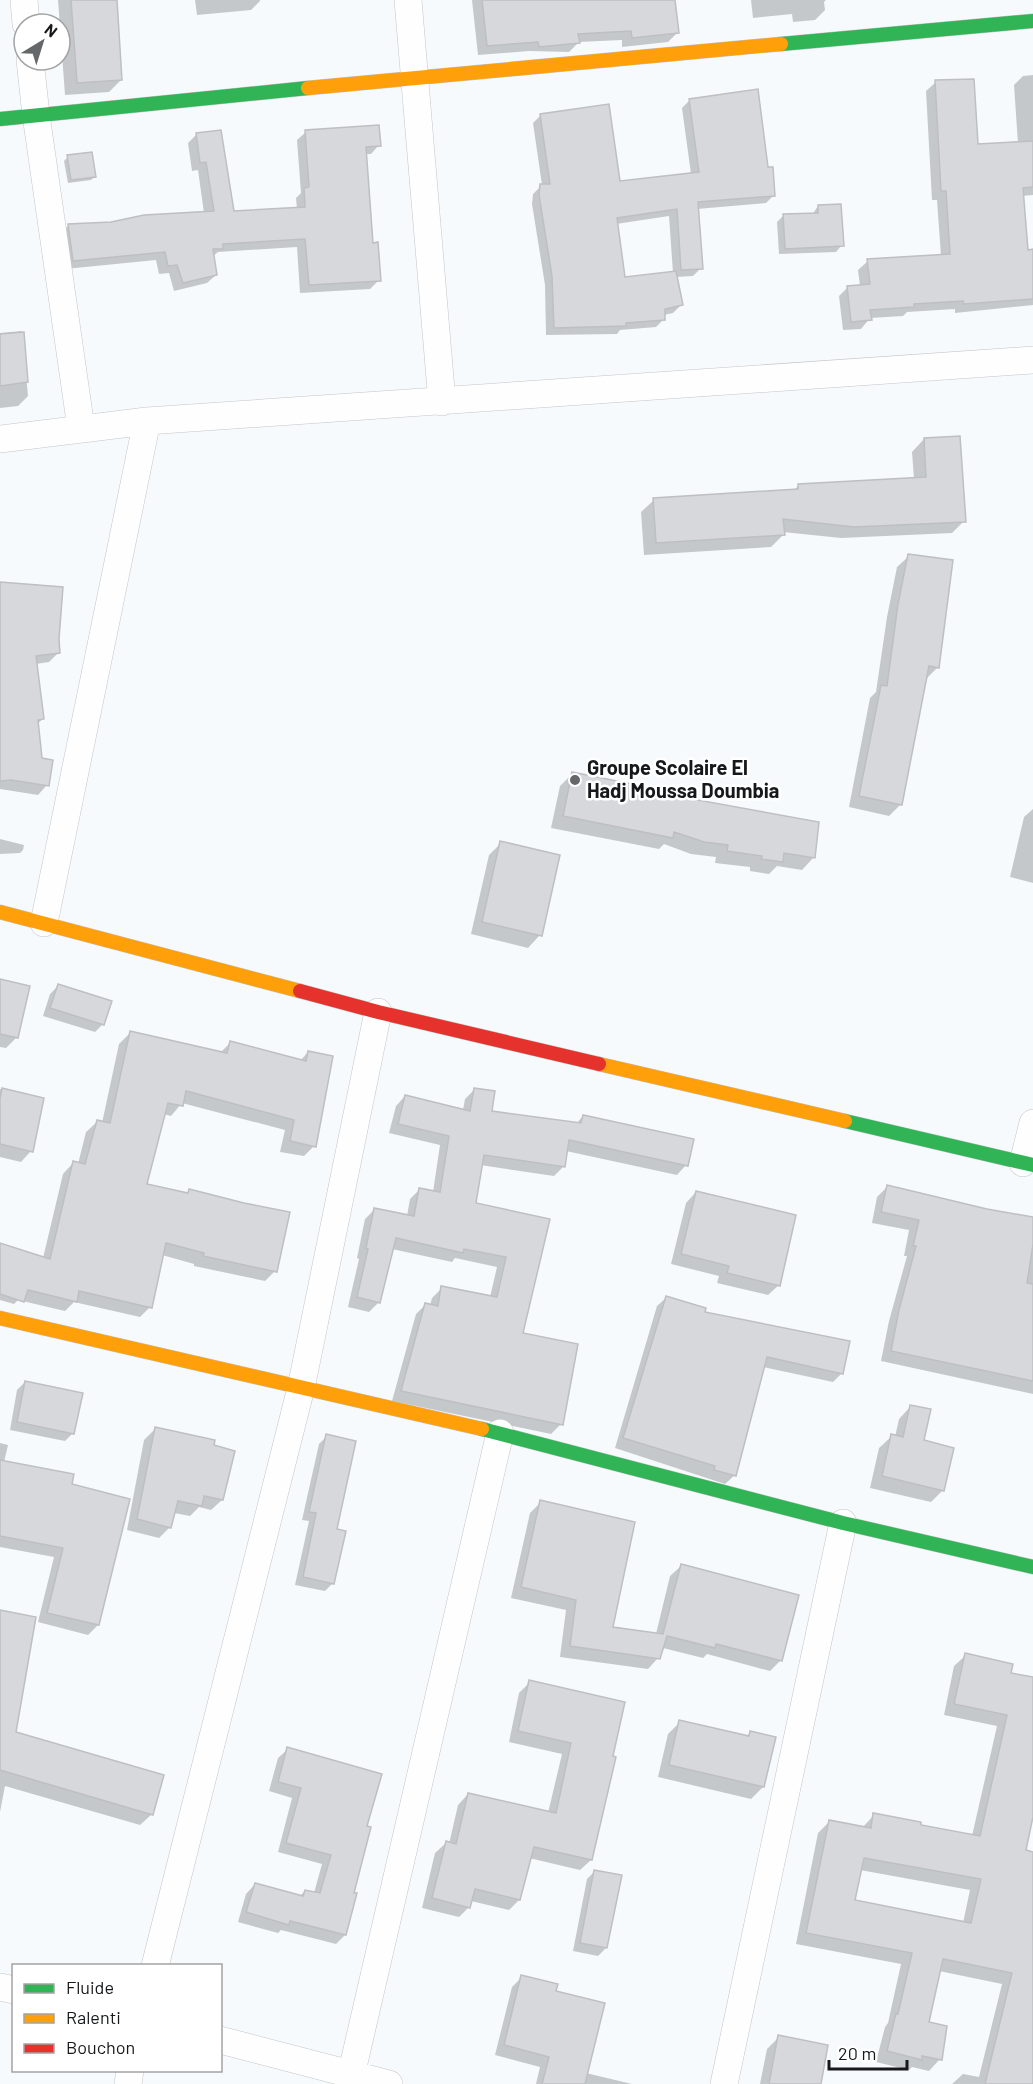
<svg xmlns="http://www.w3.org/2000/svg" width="1033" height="2084" viewBox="0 0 1033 2084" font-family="Barlow,sans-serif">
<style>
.shadow{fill:#0003;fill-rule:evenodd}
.building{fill:#d7d8db;stroke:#bdbfc2;stroke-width:1.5;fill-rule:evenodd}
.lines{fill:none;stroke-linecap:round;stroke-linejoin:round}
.street-casing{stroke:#c3c5c7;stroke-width:28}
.fast-casing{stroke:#c3c5c7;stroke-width:15}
.slow-casing{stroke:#c3c5c7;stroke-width:15}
.jam-casing{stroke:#c3c5c7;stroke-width:15}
.street{stroke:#fefeff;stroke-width:27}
.fast{stroke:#30b455;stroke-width:14}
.slow{stroke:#ff9f0a;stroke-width:14}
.jam{stroke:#e5322d;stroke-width:14}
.poi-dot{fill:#656769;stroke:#fff;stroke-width:2}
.labels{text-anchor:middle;stroke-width:5;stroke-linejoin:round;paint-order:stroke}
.poi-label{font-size:20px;font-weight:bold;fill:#16181a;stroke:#fff;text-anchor:start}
</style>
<rect width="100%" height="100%" fill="#f7fafd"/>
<path class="shadow" d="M 58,0 L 115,0 L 121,80 L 109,92 L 65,95 Z
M 195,0 L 260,0 L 260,1 L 251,10 L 197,15 Z
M 472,0 L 674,0 L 677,33 L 668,42 L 622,47 L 622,40 L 579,42 L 569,52 L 529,51 L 478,55 Z
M 751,0 L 826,0 L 824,2 L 825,10 L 815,20 L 793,22 L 792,14 L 753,18 Z
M 1033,75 L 1033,195 L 1022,196 L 1026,251 L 1033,251 L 1033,305 L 955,313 L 955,309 L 907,312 L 903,316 L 870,318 L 861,329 L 843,330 L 839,296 L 848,287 L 860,286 L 858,270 L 868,261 L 941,256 L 937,200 L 932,200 L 926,91 L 936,82 L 976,146 L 1018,144 L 1014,85 L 1023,76 Z
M 690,100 L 767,169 L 774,195 L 766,203 L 697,209 L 701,268 L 693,276 L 676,277 L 681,305 L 673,313 L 664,315 L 664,319 L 656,327 L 620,330 L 617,334 L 546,335 L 545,285 L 532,204 L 533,194 L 542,185 L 533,123 L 541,115 L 618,182 L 691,174 L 682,108 ZM 669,216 L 673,273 L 624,278 L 616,224 Z
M 306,132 L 379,145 L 371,154 L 365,154 L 371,244 L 379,280 L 370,289 L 300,293 L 297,247 L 218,252 L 212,257 L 216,275 L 207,283 L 174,291 L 169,273 L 159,274 L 156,260 L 65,269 L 60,234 L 68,226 L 204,213 L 198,170 L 192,171 L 188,143 L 196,135 L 233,213 L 297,209 L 296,198 L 301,193 L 297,140 Z
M 68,157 L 95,176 L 91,180 L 68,183 L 64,161 Z
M 818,206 L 842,245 L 836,252 L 779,254 L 777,222 L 783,216 L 812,215 Z
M 22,331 L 28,396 L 18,406 L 0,408 L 0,333 Z
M 924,439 L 964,521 L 952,533 L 841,538 L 783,532 L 783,535 L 771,547 L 644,555 L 641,512 L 654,500 L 793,491 L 798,486 L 914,479 L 912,452 Z
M 909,556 L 938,667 L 926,679 L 901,804 L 889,816 L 849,807 L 870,698 L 876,692 L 887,617 L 897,567 Z
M 0,583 L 57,639 L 59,652 L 49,662 L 36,664 L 43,719 L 37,724 L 41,760 L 47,785 L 38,795 L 0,789 Z
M 572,774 L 679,798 L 814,857 L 802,870 L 777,866 L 769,874 L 750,871 L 750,867 L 715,863 L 716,857 L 691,854 L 664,844 L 659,849 L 551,828 L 560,786 Z
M 1033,809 L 1033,883 L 1010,877 L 1024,817 Z
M 0,839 L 24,845 L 23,850 L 20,853 L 0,854 Z
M 501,843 L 540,935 L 528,948 L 471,934 L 489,855 Z
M 0,980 L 17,1037 L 6,1048 L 0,1047 Z
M 58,986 L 103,1024 L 95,1032 L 43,1016 L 50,994 Z
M 130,1033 L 220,1053 L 231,1042 L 300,1061 L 308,1052 L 314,1146 L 304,1156 L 280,1152 L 285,1130 L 182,1103 L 171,1116 L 163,1114 L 145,1185 L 186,1194 L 189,1191 L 275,1271 L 265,1281 L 194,1266 L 194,1264 L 162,1255 L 150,1307 L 140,1317 L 74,1302 L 65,1311 L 18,1300 L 14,1304 L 0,1300 L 0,1244 L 43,1258 L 63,1174 L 73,1163 L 78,1164 L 86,1132 L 97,1122 L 102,1123 L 119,1044 Z
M 0,1089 L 43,1099 L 31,1151 L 21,1162 L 0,1157 Z
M 475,1089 L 490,1112 L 576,1124 L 583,1116 L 686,1165 L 677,1175 L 566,1151 L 564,1166 L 554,1176 L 480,1165 L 474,1205 L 548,1220 L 522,1334 L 561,1424 L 551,1434 L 392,1401 L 416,1314 L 426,1304 L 430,1306 L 432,1298 L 442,1288 L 490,1297 L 497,1267 L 455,1258 L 452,1262 L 392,1249 L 379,1302 L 369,1312 L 348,1307 L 359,1259 L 357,1258 L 365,1219 L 375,1209 L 407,1216 L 410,1199 L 420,1189 L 433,1192 L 440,1145 L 389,1133 L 396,1106 L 405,1096 L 463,1110 L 465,1099 Z
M 887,1187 L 986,1210 L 1033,1219 L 1033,1394 L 881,1361 L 889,1321 L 907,1256 L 904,1256 L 909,1230 L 872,1223 L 877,1197 Z
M 696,1192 L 779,1285 L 768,1295 L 717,1283 L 719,1276 L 671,1264 L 686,1203 Z
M 667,1297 L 842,1373 L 833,1382 L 763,1367 L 735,1475 L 725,1484 L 615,1448 L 657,1306 Z
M 25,1382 L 73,1433 L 65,1441 L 10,1430 L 17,1390 Z
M 911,1406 L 922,1441 L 943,1490 L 931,1502 L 870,1488 L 879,1448 L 892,1436 L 895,1437 L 899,1419 Z
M 155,1429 L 222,1500 L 211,1510 L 199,1507 L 190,1516 L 174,1513 L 170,1527 L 159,1538 L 127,1530 L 144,1440 Z
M 327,1436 L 335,1530 L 333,1583 L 325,1591 L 295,1585 L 309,1521 L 302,1520 L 319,1444 Z
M 0,1443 L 8,1445 L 4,1462 L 70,1485 L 98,1625 L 88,1635 L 38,1622 L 54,1557 L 0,1547 Z
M 541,1502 L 611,1629 L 656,1634 L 670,1576 L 681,1566 L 781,1660 L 770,1671 L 707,1654 L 703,1658 L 663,1648 L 658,1658 L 648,1669 L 560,1657 L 566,1610 L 511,1598 L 530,1513 Z
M 0,1612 L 14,1733 L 152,1814 L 140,1825 L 5,1786 L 0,1812 Z
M 966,1655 L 1009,1674 L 1033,1679 L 1033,1809 L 1024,1851 L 1033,1853 L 1033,2084 L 952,2084 L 963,2074 L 979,2077 L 1002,1984 L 939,1971 L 927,2023 L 940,2059 L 929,2071 L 912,2067 L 909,2070 L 876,2062 L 885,2027 L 888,2023 L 901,1964 L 796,1944 L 818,1833 L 830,1821 L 862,1828 L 874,1815 L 972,1836 L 997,1726 L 944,1715 L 954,1666 ZM 860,1870 L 970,1890 L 963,1923 L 853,1901 Z
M 530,1682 L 623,1703 L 591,1860 L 580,1870 L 529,1858 L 519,1900 L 509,1910 L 471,1901 L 469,1907 L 459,1917 L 422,1908 L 435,1853 L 446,1843 L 449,1844 L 458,1805 L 468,1794 L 548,1813 L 562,1754 L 509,1742 L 519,1693 Z
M 680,1722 L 746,1737 L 750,1733 L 763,1787 L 751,1799 L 658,1777 L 668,1734 Z
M 288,1749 L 365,1827 L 345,1935 L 336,1944 L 281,1930 L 278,1933 L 238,1922 L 246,1894 L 255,1884 L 299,1897 L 305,1891 L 314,1893 L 322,1864 L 278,1852 L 292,1798 L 269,1791 L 278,1758 Z
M 595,1871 L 606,1948 L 598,1956 L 573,1951 L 587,1879 Z
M 522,1977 L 554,1992 L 586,2073 L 632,2084 L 536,2084 L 540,2067 L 495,2055 L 512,1987 Z
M 779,2037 L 819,2084 L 760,2084 L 767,2049 Z"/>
<path class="building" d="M 71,0 L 117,0 L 122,80 L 77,83 Z
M 482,0 L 675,0 L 679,33 L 632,38 L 631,31 L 578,34 L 580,43 L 539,47 L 538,42 L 487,46 Z
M 974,79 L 978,144 L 1033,141 L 1033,187 L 1023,188 L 1028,250 L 1033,249 L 1033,299 L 964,304 L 963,301 L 914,304 L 914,307 L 870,310 L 872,320 L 851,322 L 847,286 L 870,284 L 867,259 L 950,254 L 946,191 L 941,191 L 935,80 Z
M 758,89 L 768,167 L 773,167 L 775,196 L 698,202 L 703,269 L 681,270 L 677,209 L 617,218 L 625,277 L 676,271 L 683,305 L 665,309 L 665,320 L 626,323 L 626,326 L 554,328 L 552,276 L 539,195 L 540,184 L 550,184 L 540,114 L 609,104 L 620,181 L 699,172 L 689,99 Z
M 379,125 L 381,146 L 366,147 L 373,243 L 378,242 L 381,281 L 309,285 L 305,239 L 223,244 L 223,249 L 213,249 L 217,275 L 183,283 L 177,265 L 168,266 L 165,252 L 73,261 L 68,224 L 111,222 L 144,215 L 214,211 L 206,162 L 200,163 L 196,133 L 221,130 L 234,211 L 305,207 L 304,188 L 309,187 L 305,130 Z
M 92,152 L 96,177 L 71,180 L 67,155 Z
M 841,204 L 844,246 L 785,249 L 783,214 L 818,213 L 818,205 Z
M 24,332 L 28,382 L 0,386 L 0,334 Z
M 960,436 L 966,522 L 854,527 L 783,519 L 785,535 L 656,543 L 653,498 L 798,489 L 798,484 L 926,477 L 924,438 Z
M 908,554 L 953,560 L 939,668 L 929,666 L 902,805 L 859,796 L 881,685 L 887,686 L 898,604 Z
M 0,582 L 63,587 L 59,639 L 60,653 L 36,656 L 44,719 L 38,720 L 42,758 L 53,760 L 49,786 L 11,780 L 0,781 Z
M 572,772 L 682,794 L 681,797 L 819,822 L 815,858 L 784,853 L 783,862 L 761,859 L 762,856 L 727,851 L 728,845 L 704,842 L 674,832 L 673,838 L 563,816 Z
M 500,841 L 560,855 L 542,936 L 482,922 Z
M 0,979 L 30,986 L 18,1038 L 0,1034 Z
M 58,984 L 112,1001 L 104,1025 L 50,1008 Z
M 130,1031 L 227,1053 L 230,1041 L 306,1061 L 308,1051 L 333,1056 L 316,1147 L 290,1141 L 294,1120 L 186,1091 L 183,1106 L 168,1103 L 147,1184 L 188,1193 L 189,1189 L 244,1203 L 290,1212 L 277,1272 L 203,1256 L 204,1253 L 166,1243 L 152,1308 L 79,1291 L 77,1302 L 28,1290 L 24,1302 L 0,1294 L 0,1243 L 50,1259 L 73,1161 L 85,1164 L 97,1120 L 110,1123 Z
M 2,1088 L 44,1098 L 33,1152 L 0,1144 L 0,1099 Z
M 474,1088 L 495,1091 L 492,1111 L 581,1123 L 583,1115 L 694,1139 L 688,1166 L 569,1140 L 565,1167 L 484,1155 L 476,1203 L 550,1219 L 523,1333 L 578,1344 L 563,1425 L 401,1391 L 425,1303 L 438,1306 L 441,1286 L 497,1297 L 506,1257 L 464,1249 L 463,1253 L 396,1238 L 380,1303 L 357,1297 L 368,1249 L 366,1248 L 374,1208 L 414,1216 L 419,1188 L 440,1192 L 449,1136 L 398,1124 L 405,1095 L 470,1111 Z
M 887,1185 L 987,1209 L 1033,1217 L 1033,1244 L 1027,1283 L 1033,1284 L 1033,1381 L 891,1351 L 899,1310 L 916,1246 L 913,1246 L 919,1220 L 881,1212 Z
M 696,1191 L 796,1215 L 780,1286 L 727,1273 L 729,1266 L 681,1254 Z
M 666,1296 L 706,1308 L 705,1312 L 850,1341 L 843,1374 L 767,1357 L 736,1476 L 714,1470 L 715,1466 L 623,1438 Z
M 25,1381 L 83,1393 L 74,1434 L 17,1422 Z
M 910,1405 L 931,1409 L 924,1440 L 954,1448 L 944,1491 L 882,1476 L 891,1434 L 903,1437 Z
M 155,1427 L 215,1440 L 214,1445 L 235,1451 L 223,1500 L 204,1496 L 202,1506 L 178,1501 L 171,1528 L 137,1519 Z
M 326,1434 L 356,1441 L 337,1529 L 346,1531 L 334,1584 L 303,1577 L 316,1513 L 309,1512 Z
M 0,1460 L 74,1474 L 72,1484 L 130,1499 L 99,1625 L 47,1613 L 63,1548 L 0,1536 Z
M 540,1500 L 635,1522 L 613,1627 L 663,1634 L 681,1564 L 799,1595 L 782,1661 L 716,1644 L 715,1648 L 667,1636 L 660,1659 L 570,1646 L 576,1600 L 521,1587 Z
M 0,1610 L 36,1617 L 16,1732 L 164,1775 L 153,1815 L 0,1770 Z
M 965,1653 L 1013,1664 L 1011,1673 L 1033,1677 L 1033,1817 L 1026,1850 L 1033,1852 L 1033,2084 L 985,2084 L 1012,1973 L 943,1959 L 929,2022 L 947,2026 L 942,2060 L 922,2056 L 922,2060 L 887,2051 L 896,2013 L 898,2014 L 912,1953 L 806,1933 L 829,1820 L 871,1828 L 873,1813 L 921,1822 L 921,1825 L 980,1836 L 1007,1715 L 954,1704 ZM 864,1858 L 981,1879 L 971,1923 L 855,1900 Z
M 529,1680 L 625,1702 L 613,1756 L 616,1757 L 592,1860 L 534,1847 L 520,1900 L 475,1889 L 470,1908 L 432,1898 L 446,1841 L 456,1844 L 468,1793 L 556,1813 L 571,1743 L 518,1731 Z
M 679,1720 L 749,1736 L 750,1731 L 776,1737 L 764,1787 L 669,1765 Z
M 287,1747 L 382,1774 L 367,1826 L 371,1827 L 354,1893 L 357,1893 L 346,1935 L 290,1921 L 289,1925 L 246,1912 L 255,1883 L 303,1896 L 305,1890 L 320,1893 L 331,1855 L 286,1843 L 301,1788 L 278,1782 Z
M 594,1870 L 622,1875 L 607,1948 L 580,1943 Z
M 521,1975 L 558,1984 L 556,1991 L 605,2003 L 585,2084 L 542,2084 L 549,2057 L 504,2045 Z
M 778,2035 L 828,2045 L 821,2084 L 769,2084 Z"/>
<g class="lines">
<g class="street-casing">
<path id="street" d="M 24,0 L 26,24
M 408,0 L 442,402
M 30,60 L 36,115 L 81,428
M 0,439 L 147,421 L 1033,360
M 44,923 L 147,421
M 1023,1163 L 1033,1123
M 155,1966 L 301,1388 L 378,1012
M 0,1987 L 14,1990
M 220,2040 L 389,2084
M 128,2084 L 130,2070
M 349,2084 L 500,1433
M 724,2084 L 843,1523"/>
</g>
<g class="fast-casing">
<path id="fast" d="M 781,44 L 1033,21
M 0,119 L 308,88
M 845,1121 L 1033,1165
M 482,1429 L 843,1523 L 1033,1567"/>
</g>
<g class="slow-casing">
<path id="slow" d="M 308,88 L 781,44
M 0,912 L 300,991
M 599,1064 L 845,1121
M 0,1318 L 482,1429"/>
</g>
<g class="jam-casing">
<path id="jam" d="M 300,991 L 378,1012 L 599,1064"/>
</g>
<use href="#street" class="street"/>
<use href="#fast" class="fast"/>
<use href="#slow" class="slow"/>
<use href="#jam" class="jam"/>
</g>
<circle class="poi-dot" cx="575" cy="780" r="6"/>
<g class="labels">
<g class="poi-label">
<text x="587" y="775">Groupe Scolaire El<tspan x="587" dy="23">Hadj Moussa Doumbia</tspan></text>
</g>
</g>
<rect x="12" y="1964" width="210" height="108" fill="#ffffff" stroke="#a2a3a3" stroke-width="1.5"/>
<rect x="24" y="1984" width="30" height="9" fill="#30b455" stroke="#a2a3a3" stroke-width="1.5"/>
<text x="66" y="1994" font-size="18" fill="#16181a">Fluide</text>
<rect x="24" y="2014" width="30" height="9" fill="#ff9f0a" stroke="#a2a3a3" stroke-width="1.5"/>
<text x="66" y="2024" font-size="18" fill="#16181a">Ralenti</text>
<rect x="24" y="2044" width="30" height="9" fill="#e5322d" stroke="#a2a3a3" stroke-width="1.5"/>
<text x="66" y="2054" font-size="18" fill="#16181a">Bouchon</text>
<g transform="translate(42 42) rotate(38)"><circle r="28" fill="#ffffff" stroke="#a2a3a3" stroke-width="1.5"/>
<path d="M0-4.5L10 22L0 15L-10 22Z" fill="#656769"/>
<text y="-9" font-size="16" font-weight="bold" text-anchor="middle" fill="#16181a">N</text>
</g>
<path d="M829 2060v9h78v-9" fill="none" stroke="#16181a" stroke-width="3"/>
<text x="838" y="2060" font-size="18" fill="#16181a" stroke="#ffffff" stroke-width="4.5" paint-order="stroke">20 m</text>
</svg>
